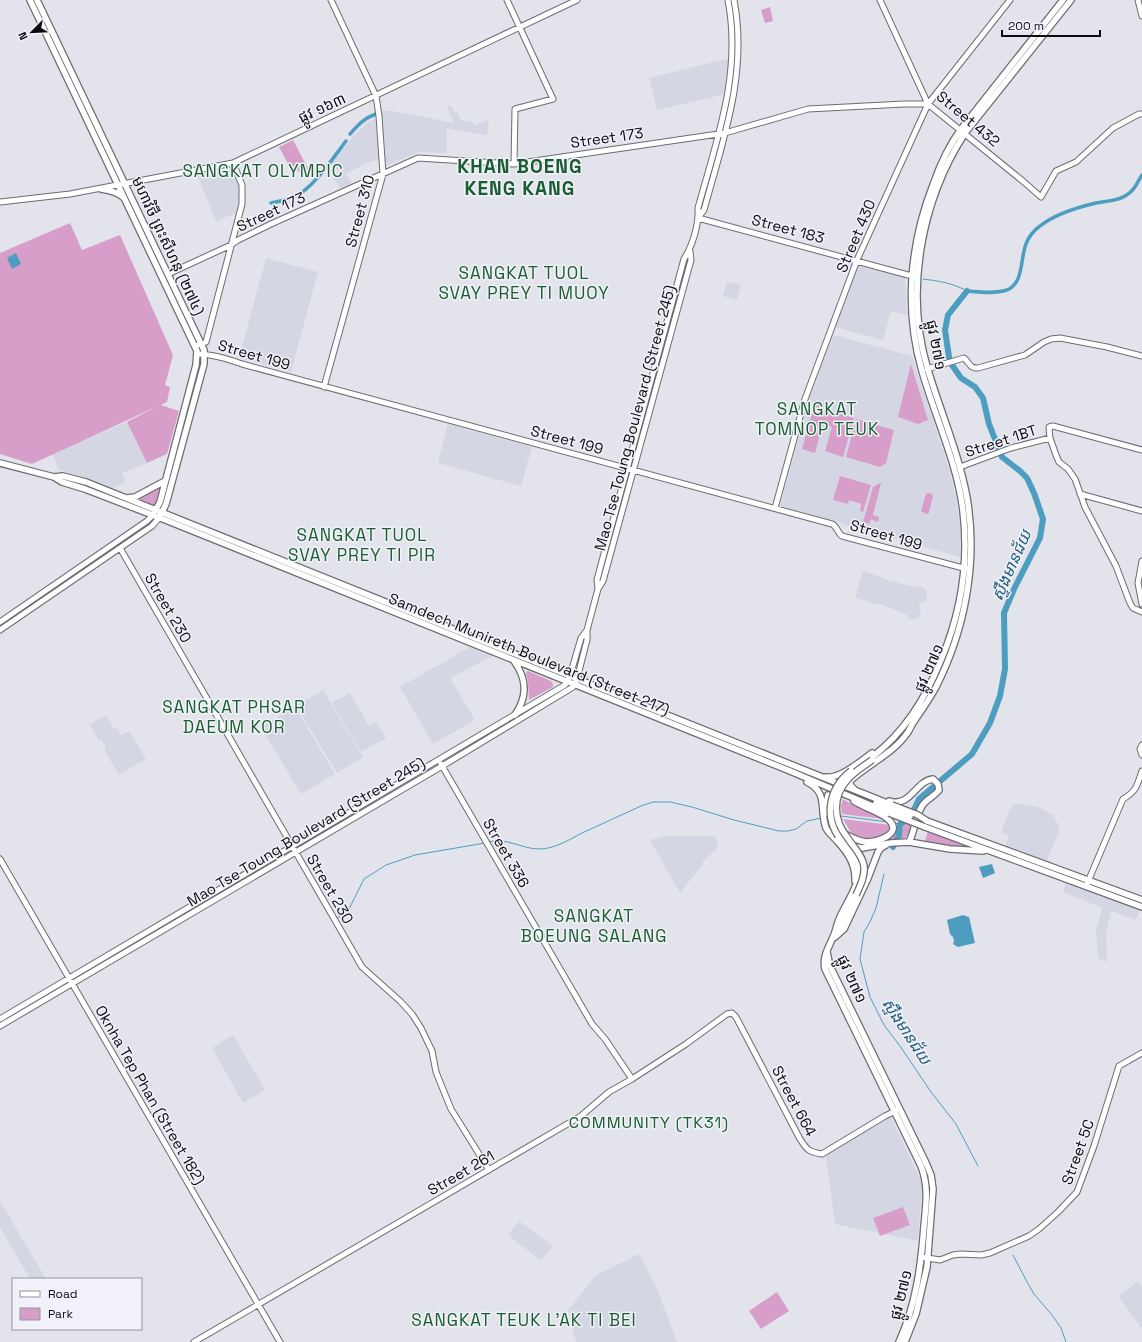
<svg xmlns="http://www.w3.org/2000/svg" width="1142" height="1342" viewBox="0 0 1142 1342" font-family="'Space Grotesk','Noto Sans Khmer',sans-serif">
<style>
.built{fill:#d5d6e4}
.green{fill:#d79eca}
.water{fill:#4d9dc1}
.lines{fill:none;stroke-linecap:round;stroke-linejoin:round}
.stream{stroke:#4d9dc1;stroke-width:1}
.canal{stroke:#4d9dc1;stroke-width:3.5}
.river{stroke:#4d9dc1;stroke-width:6}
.secondary-casing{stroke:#6b6c72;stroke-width:7}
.primary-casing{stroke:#6b6c72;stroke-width:8}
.secondary{stroke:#fff;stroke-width:5}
.primary{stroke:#fff;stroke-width:5.5}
.primary-bridge-casing{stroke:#6b6c72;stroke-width:8;stroke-linecap:butt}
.primary-bridge{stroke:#fff;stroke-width:5.5}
.labels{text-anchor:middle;stroke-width:3;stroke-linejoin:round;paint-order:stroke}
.street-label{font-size:15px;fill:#0c0c0f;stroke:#f1f1f9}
.water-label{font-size:16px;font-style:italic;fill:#215f79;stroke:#f1f1f9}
.neighbourhood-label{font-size:16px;letter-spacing:1px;fill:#195d30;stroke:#f1f1f9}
.quarter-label{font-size:17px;letter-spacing:1px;fill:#195d30;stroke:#f1f1f9}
.district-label{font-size:19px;font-weight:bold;letter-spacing:1px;fill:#195d30;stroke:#f1f1f9}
</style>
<rect width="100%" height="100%" fill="#e3e4eb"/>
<path class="built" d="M 730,58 L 726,94 L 657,110 L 649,78 Z
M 451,105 L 455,113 L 457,112 L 461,120 L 473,122 L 475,125 L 489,119 L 487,135 L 471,133 L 447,128 L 447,153 L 419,152 L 386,166 L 385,166 L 382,119 L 381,119 L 380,111 L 392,111 L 408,114 L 454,123 L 447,107 Z
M 375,120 L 378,120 L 380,160 L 372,161 L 346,173 L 352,184 L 341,190 L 333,177 L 339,172 L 331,164 L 352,138 L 368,122 Z
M 232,169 L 239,186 L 239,197 L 236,213 L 216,221 L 197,175 Z
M 266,258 L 318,272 L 291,372 L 239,358 Z
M 860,265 L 903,276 L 905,279 L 906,304 L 908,315 L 891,311 L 883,340 L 842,329 L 836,327 L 836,325 L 857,266 Z
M 727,282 L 741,285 L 737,300 L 723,296 Z
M 833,335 L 912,356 L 949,469 L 956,498 L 960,524 L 960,557 L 841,524 L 840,522 L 780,506 L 809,400 Z
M 127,422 L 147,463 L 122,473 L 126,482 L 113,488 L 88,478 L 59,470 L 52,453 Z
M 448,424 L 532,447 L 521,486 L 438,463 Z
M 863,571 L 884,578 L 886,580 L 916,587 L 922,587 L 926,590 L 927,596 L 925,601 L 920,603 L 919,607 L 921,611 L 920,616 L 917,619 L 912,620 L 908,617 L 907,615 L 880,604 L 878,605 L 855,598 Z
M 472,646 L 495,655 L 450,678 L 475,720 L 433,744 L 400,687 Z
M 323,690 L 363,757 L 337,773 L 296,706 Z
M 350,693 L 369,726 L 376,722 L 386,738 L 361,752 L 332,703 Z
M 295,707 L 335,774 L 301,794 L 261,727 Z
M 106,715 L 114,729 L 117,728 L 121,735 L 129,731 L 146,759 L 119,775 L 104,750 L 106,748 L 102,740 L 99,741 L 90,725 Z
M 1015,804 L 1028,805 L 1041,808 L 1052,815 L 1058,824 L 1058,826 L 1060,829 L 1046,863 L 1005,846 L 1009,836 L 1001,833 L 1009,810 Z
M 665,836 L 715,836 L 718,848 L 703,861 L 703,864 L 680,893 L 650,840 Z
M 1066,882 L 1140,910 L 1136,920 L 1111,911 L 1106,933 L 1107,962 L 1098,958 L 1096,931 L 1102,908 L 1063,892 Z
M 233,1035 L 265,1090 L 243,1103 L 212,1048 Z
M 891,1117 L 920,1179 L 922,1187 L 918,1241 L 835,1224 L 826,1157 L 828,1153 Z
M 0,1201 L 46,1279 L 30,1279 L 0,1227 Z
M 519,1221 L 553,1246 L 541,1261 L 508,1235 Z
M 639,1254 L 656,1286 L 677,1342 L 576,1342 L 568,1310 L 596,1275 Z
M 1138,1281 L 1142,1287 L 1142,1327 L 1141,1327 L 1118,1296 Z"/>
<path class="green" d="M 770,7 L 773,21 L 765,23 L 761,10 Z
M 293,140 L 311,174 L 307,176 L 303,170 L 299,172 L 298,170 L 293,173 L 279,147 Z
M 70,223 L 82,250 L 120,235 L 173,355 L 165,385 L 170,387 L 167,402 L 161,405 L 179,411 L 167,454 L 147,463 L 127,422 L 158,406 L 32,464 L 0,454 L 0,253 Z
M 911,364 L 928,420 L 918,424 L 898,417 Z
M 815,402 L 824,405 L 823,410 L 826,411 L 827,410 L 854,418 L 843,457 L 825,451 L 832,427 L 823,424 L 815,453 L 802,449 Z
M 856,419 L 894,430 L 886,463 L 880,467 L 846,457 Z
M 840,476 L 871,485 L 863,512 L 860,511 L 861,504 L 849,500 L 848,504 L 833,500 Z
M 880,483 L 881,483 L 873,515 L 879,517 L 878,522 L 871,519 L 869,524 L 863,522 L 873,487 Z
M 158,488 L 160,489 L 161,491 L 155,507 L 138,499 L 139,498 Z
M 928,493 L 932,494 L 933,496 L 929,513 L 926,514 L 921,511 L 926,494 Z
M 527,671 L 528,671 L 551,681 L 553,684 L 553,687 L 529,700 L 528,681 L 526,674 Z
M 843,799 L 860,809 L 883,819 L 842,814 L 841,806 Z
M 843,819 L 899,826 L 895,840 L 862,845 L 850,831 Z
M 906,823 L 913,826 C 910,835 908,837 899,840 L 901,835 L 903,825 Z
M 928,831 L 966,845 L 966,846 L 961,847 L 925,841 Z
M 903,1207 L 910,1225 L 880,1236 L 873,1218 Z
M 777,1292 L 789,1311 L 761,1329 L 749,1311 Z"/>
<path class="water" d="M 16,253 L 21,264 L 12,269 L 7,258 Z
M 992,864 L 995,873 L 983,878 L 979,867 Z
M 963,915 L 969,917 L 975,943 L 958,947 L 953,944 L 954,941 L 953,937 L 950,934 L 947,920 Z"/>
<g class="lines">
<path class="stream" d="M 923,279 C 939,281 953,283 967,291
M 841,816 L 888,822
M 893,823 L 900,824
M 488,842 C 506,837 522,849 539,849 C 554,849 569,840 582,833 C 602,824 621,815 641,806 L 653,802 L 670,802 L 692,807 L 734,820 L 779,831 L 788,831 L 796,829 L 807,821 L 821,818
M 884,874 L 876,908 L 870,922 L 864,932 L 860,959 L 870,997 L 884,1025 L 900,1046 L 931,1092 L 956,1124 L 978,1166
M 337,918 L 345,913 L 349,909 L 364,879 L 386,865 L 415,855 L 485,843
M 1013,1255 L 1026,1280 L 1034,1294 L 1052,1315 L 1061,1328 L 1066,1342"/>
<path class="canal" d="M 350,134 C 358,125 364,118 376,114
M 271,203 C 282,201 292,199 301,193 C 317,182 334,157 346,141
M 967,291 C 980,292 995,294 1007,290 C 1024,283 1020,259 1026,244 C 1029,236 1033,231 1040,226 C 1055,214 1079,207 1096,203 C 1106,201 1120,201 1128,194 C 1136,189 1137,182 1142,175"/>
<path class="river" d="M 893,847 L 899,835 L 900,824 L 910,818 L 919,799 L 972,754 L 990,723 L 1000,696 L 1005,669 L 1004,613 L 1014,589 L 1040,538 L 1043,519 L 1034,493 L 1027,478 L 1020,471 L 1002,457 L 989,424 L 983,398 L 975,387 L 961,378 L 952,365 L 949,357 L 945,330 L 948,315 L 967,291"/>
<g class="secondary-casing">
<path id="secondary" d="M 507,0 L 553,99 L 515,109 L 514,164
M 880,0 L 928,104 L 1024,182 L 1041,197 L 1056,171 L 1076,162 L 1113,128 L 1139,114 L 1142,114
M 1138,0 L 1142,16
M 0,202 L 70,194 L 233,163 L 577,0
M 698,218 L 908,275 L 916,275
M 698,218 L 704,210 C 723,140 748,73 734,0
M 168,274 L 231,245 L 238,240 L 271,224 L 418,158 L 514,164 L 725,133 L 808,109 L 904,104 L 928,104
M 198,345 L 206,342 L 242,204 L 242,185 L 233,163
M 198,354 C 213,354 228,359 242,364 L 832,524 C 838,527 837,533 842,536 L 967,569
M 927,369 L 964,358 C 969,362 970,369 978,368 L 1025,355 L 1044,342 L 1051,339 L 1060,338 L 1107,347 L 1142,356
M 324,387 L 383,174 L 379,116 L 376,96 L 331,0
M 1142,450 L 1053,426 L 1049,427 L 1050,438 L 1056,455 L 1059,462 L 1068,469 L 1075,479 L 1085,507 L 1116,566 L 1130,603 L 1133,608 L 1142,612
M 960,467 L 1011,448 L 1050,438
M 1080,494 L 1142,511
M 775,508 L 805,399 L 857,260 L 928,104 L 1010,0
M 120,548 L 362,967 L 400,1001 L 412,1014 L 421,1028 L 432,1051 L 436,1072 L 451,1109 L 489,1170
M 1142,561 L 1138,583 L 1142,604
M 598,589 L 603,581 L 691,260 L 690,251
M 0,622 L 147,521 L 153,515
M 0,630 L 152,526 L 159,518
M 1142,745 L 1140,749 L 1142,755
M 441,764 L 592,1024 L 605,1039 L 632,1079
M 0,859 L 280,1342
M 1087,884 L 1123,799 C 1137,791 1137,785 1142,771
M 0,1019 L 565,685 L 570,676 L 581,638 L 587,630
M 0,1026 L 444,765 L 573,687 L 577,679 L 587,640 L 587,630 L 598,589 L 597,580 L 602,561 L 684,259 C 693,245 699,224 698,208 C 717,139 742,73 728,0
M 921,1257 L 940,1260 L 953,1255 L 961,1254 L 981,1255 L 990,1253 L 1029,1236 L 1039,1229 L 1058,1212 L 1077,1192 L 1094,1146 L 1119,1066 L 1142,1053
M 194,1342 L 581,1116 L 609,1092 L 632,1079 L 686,1044 L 727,1014 L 732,1013 L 736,1017 L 800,1139 C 807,1150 809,1152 822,1154 L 885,1116 L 898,1110"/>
</g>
<g class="primary-casing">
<path id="primary" d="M 30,0 L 197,351 L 196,365 L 160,502 L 155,511
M 37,0 L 204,350 L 204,364 L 166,504 L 161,514
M 101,189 C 109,190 118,192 124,198
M 0,463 L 54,477 L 63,476 L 86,482 L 892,805
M 54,477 L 62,482 L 85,489 L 168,521 L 790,771 L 889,813
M 127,498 L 135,497 L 165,481
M 514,661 C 527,679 528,696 515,715
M 871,758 C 905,732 925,699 941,660 C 961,613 969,562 963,511 C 957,462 935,417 922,371 C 904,309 910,244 933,185 C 940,165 949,145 962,128 L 1063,0
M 826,777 C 840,779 861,761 872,753
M 807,782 C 829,793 819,809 826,828 C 829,834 834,837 838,842 C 848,853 856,865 855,881
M 854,789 L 849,784 L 851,780 C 870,763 894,753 908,732 C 910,729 911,726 913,723 C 921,711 929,700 936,687 C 965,630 978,562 967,498 C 959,454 941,413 928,370 C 904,292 921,201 965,133 L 1071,0
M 889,801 C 911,808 915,781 933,779 L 938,784 L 939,790 C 934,797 926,799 922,806 C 915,817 915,831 909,842
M 876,803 L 891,809
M 826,813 L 826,804 L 828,795
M 927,821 L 1142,900
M 925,827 L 1142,907
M 845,834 C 852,838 858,841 866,842 C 876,842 902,835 890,821 C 884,813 864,808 854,801
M 838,836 C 845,845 855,852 858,863 C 863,881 847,901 840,917 C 837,923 836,931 833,937 C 829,947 822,957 825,969 L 921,1166 C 929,1187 926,1204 924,1226 C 921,1266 916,1305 899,1342
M 851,846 L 862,848 L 891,843 L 909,842 L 950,849 L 983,851
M 839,927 L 843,921 L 856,895
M 835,937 L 844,929 L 868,878 L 878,852 L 881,848 L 886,845
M 827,952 L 830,966 L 926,1163 L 931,1175 L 933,1189 L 927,1267 L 916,1314 L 905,1342"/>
</g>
<use href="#secondary" class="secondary"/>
<use href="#primary" class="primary"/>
<g class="primary-bridge-casing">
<path id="primary-bridge" d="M 892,805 L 918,815 L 927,821
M 891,809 L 910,816
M 889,813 L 925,827
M 838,836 C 824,814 830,787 851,771
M 856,895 C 860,886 865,877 864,866 C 862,854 853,847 847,837 C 833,820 832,796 848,779 C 855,771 864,766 872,760"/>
</g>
<use href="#primary-bridge" class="primary-bridge"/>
</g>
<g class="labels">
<g class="street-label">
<text transform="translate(322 108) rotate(-25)" y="5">ផ្លូវ ១៦៣</text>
<text transform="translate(968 119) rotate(40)" y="5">Street 432</text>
<text transform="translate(607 138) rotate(-8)" y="5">Street 173</text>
<text transform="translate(360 211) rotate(-75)" y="5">Street 310</text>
<text transform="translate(271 212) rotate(-25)" y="5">Street 173</text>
<text transform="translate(788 229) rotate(15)" y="5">Street 183</text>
<text transform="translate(856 236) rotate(-67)" y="5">Street 430</text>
<text transform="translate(168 246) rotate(65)" y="5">មហាវិថី ព្រះសីហនុ (២៧៤)</text>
<text transform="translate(936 345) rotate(79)" y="5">ផ្លូវ ២៧១</text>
<text transform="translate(254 355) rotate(16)" y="5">Street 199</text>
<text transform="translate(635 418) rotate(-75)" y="5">Mao Tse Toung Boulevard (Street 245)</text>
<text transform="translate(567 440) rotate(15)" y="5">Street 199</text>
<text transform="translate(1001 441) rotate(-18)" y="5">Street 1BT</text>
<text transform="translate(886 535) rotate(16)" y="5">Street 199</text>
<text transform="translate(168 608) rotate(60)" y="5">Street 230</text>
<text transform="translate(529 654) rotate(22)" y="5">Samdech Munireth Boulevard (Street 217)</text>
<text transform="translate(929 668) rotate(-66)" y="5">ផ្លូវ ២៧១</text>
<text transform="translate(306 832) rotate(-31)" y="5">Mao Tse Toung Boulevard (Street 245)</text>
<text transform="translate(506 853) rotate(60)" y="5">Street 336</text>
<text transform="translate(330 889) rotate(60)" y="5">Street 230</text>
<text transform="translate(852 979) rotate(66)" y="5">ផ្លូវ ២៧១</text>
<text transform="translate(150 1095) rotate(60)" y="5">Oknha Tep Phan (Street 182)</text>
<text transform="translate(794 1101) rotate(62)" y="5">Street 664</text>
<text transform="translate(1078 1152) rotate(-70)" y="5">Street 5C</text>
<text transform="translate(461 1173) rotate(-30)" y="5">Street 261</text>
<text transform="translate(901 1295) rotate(-76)" y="5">ផ្លូវ ២៧១</text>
</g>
<g class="water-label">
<text transform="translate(1011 565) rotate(-66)" y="6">ស្ទឹងមានជ័យ</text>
<text transform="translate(907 1031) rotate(57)" y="6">ស្ទឹងមានជ័យ</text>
</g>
<g class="neighbourhood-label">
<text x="649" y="1128">COMMUNITY (TK31)</text>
</g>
<g class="quarter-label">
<text x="263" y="177">SANGKAT OLYMPIC</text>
<text x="524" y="279">SANGKAT TUOL<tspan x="524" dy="20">SVAY PREY TI MUOY</tspan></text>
<text x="817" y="415">SANGKAT<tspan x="817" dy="20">TOMNOP TEUK</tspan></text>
<text x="362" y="541">SANGKAT TUOL<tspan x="362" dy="20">SVAY PREY TI PIR</tspan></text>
<text x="234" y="713">SANGKAT PHSAR<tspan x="234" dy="20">DAEUM KOR</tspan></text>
<text x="594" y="922">SANGKAT<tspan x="594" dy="20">BOEUNG SALANG</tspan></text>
<text x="524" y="1326">SANGKAT TEUK L'AK TI BEI</text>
</g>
<g class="district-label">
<text x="520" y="173">KHAN BOENG<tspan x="520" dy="22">KENG KANG</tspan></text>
</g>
</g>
<rect x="12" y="1278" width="130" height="52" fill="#f1f1f9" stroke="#95959b"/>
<rect x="20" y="1291" width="20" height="6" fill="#ffffff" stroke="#95959b"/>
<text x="48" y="1298" font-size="12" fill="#0c0c0f">Road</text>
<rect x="20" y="1308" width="20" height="12" fill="#d79eca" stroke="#95959b"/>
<text x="48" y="1318" font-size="12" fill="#0c0c0f">Park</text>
<g transform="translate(32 32) rotate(246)" stroke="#f1f1f9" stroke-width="3" paint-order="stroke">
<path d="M0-3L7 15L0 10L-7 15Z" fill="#0c0c0f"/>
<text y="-6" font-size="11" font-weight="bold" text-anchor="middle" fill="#0c0c0f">N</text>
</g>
<path d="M1002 30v6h98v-6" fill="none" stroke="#0c0c0f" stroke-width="2"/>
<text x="1008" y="30" font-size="12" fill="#0c0c0f" stroke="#f1f1f9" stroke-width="3" paint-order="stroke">200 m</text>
</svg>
